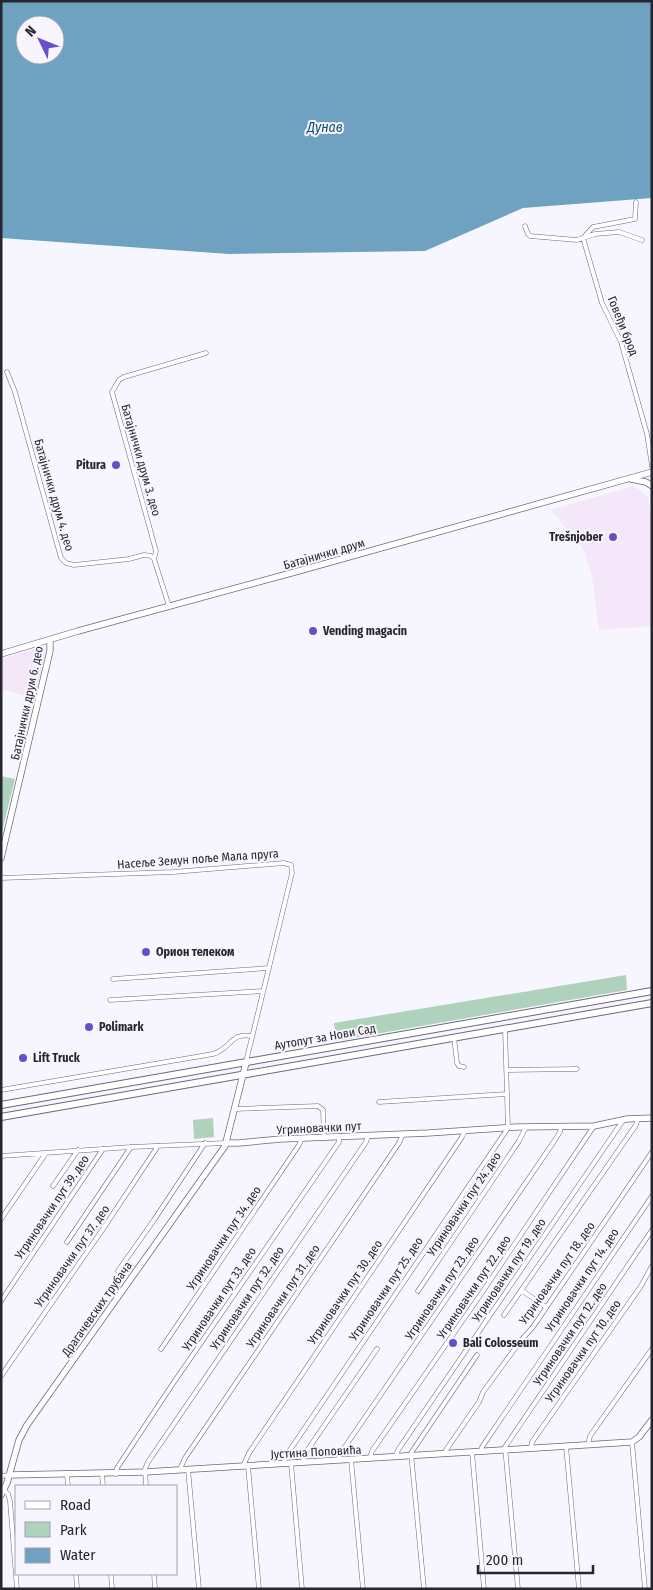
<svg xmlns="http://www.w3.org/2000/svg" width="653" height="1590" viewBox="0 0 653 1590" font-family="'Fira Sans Condensed',sans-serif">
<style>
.commercial{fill:#f5e7fa}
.green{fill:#aed2bc}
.water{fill:#6fa2c0;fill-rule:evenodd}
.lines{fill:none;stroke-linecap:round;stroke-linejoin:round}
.street-casing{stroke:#6b687b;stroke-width:5}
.secondary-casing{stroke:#6b687b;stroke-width:7}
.primary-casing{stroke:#6b687b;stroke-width:8}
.street{stroke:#fff;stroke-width:4}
.secondary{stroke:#fff;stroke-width:5.5}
.primary{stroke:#fff;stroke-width:6}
.poi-dot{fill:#6a4ec7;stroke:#f7f5fe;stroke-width:2}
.labels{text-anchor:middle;stroke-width:4;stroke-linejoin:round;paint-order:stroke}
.street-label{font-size:12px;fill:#27262e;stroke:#f7f5fe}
.poi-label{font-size:12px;font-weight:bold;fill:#27262e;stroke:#f7f5fe;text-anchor:start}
.water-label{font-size:14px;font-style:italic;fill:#10506f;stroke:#f7f5fe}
</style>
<rect width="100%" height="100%" fill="#f7f5fe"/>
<path class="commercial" d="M 634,486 L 647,496 L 652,514 L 652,626 L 599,630 L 592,577 L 585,552 L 551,510 Z
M 42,647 L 45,649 L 46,653 L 35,699 L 5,690 L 1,691 L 1,659 Z"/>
<path class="green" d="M 1,776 L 15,779 L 1,835 Z
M 626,975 L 627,990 L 347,1039 L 342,1040 L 336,1037 L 334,1023 Z
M 213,1118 L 214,1137 L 194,1139 L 193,1120 Z"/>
<path class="water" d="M 1,1 L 652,1 L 652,198 L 523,208 L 425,251 L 229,254 L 1,238 ZM 25,25 L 55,25 L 55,55 L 25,55 Z"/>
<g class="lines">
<g class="street-casing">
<path id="street" d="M 636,202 L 635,219 L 593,227 L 583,238 L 602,303 L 621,342 L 647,434 L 652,466
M 525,226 L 528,234 L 530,236 L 577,240 L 595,234 L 619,232 L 642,240
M 7,372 L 15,392 L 61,558 L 66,563 L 74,565 L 129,559 L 144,555 L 151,556 L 154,559
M 169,606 L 154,559 L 156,551 L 112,392 L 119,380 L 124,377 L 206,353
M 1,878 L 173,872 L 284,863 L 291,865 L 292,873 L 246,1062
M 113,979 L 269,968
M 110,1000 L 263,991
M 454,1037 L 457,1063 L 459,1066 L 464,1067
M 506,1070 L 577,1069
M 1,1090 L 213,1054 C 231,1049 230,1032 252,1036
M 379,1102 L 507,1094
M 234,1109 L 318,1106 L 323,1110 L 324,1137
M 1,1156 L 131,1147 L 226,1143
M 53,1186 L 78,1150
M 1,1219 L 46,1153
M 67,1242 L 131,1147
M 118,1271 L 154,1220 L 205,1143
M 521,1290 L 546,1307
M 418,1291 L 519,1141 L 526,1127
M 1,1301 L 103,1149
M 504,1315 L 636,1125 L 638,1118
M 161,1349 L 299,1145 L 302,1138
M 1,1376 L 103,1229 L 158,1146
M 632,1442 L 645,1589
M 588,1445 L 590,1436 L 652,1349
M 566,1446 L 579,1589
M 531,1447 L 532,1442 L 641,1286 L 652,1266
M 481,1451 L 482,1447 L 652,1196
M 472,1452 L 484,1589
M 446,1454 L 446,1450 L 479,1402 L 483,1392 L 522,1339 L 533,1327 L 652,1152
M 396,1456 L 398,1450 L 624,1119
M 370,1458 L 372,1451 L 481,1294 L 594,1126
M 351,1459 L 363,1589
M 338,1460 L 340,1454 L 553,1143 L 560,1132 L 561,1127
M 303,1462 L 304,1455 L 377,1349
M 291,1463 L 302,1589
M 284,1464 L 285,1457 L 294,1444 L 508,1128 L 505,1028
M 243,1466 L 249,1453 L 462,1137 L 465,1131
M 248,1466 L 259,1589
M 180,1469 L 185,1458 L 399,1143 L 403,1134
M 188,1469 L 199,1589
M 102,1474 L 103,1486
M 116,1474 L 117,1468 L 172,1385 L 339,1142 L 339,1137
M 67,1475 L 68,1486
M 1,1476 L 10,1475
M 146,1486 L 145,1469 L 148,1462 L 366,1142 L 368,1136
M 4,1490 L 8,1494 L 10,1501 L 17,1589
M 76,1574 L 77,1589
M 111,1574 L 112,1589
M 154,1574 L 155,1589
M 424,1589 L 411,1453 L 477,1355
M 518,1589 L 505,1447 L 652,1230"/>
</g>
<g class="secondary-casing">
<path id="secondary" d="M 631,479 L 646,482 L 652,486
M 1,654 L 78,631 L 295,572 L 652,472
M 1,858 L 50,651 L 50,640
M 226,1143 L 239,1143 L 281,1139 L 428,1133 L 517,1127 L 594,1126 L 627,1119 L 652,1118
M 10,1475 L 145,1472 L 632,1442 L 639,1437 L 652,1420
M 1,1495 L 7,1483 L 19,1440 L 27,1425 L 225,1146 L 246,1063"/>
</g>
<g class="primary-casing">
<path id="primary" d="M 1,1105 L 652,991
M 1,1117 L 652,1003"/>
</g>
<use href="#street" class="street"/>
<use href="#secondary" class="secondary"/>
<use href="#primary" class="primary"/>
</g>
<g class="poi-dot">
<circle cx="116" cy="465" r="5"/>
<circle cx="613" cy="537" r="5"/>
<circle cx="313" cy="631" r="5"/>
<circle cx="146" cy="952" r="5"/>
<circle cx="89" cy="1027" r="5"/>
<circle cx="23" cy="1058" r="5"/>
<circle cx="453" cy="1343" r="5"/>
</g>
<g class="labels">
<g class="street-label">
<text transform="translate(623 326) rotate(68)" y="4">Говеђи брод</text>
<text transform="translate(141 460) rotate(74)" y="4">Батајнички друм 3. део</text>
<text transform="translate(54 495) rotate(74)" y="4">Батајнички друм 4. део</text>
<text transform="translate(324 554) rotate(-16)" y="4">Батајнички друм</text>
<text transform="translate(27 703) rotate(-78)" y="4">Батајнички друм 6. део</text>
<text transform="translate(198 859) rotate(-4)" y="4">Насеље Земун поље Мала пруга</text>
<text transform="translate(325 1037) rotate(-10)" y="4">Аутопут за Нови Сад</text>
<text transform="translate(319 1128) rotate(-3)" y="4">Угриновачки пут</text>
<text transform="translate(464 1204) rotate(-56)" y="4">Угриновачки пут 24. део</text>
<text transform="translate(52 1207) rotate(-56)" y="4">Угриновачки пут 39. део</text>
<text transform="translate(224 1238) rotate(-56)" y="4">Угриновачки пут 34. део</text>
<text transform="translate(72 1256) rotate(-55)" y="4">Угриновачки пут 37. део</text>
<text transform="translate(509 1270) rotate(-56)" y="4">Угриновачки пут 19. део</text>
<text transform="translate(557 1273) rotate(-55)" y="4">Угриновачки пут 18. део</text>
<text transform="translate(582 1280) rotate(-56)" y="4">Угриновачки пут 14. део</text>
<text transform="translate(474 1287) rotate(-56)" y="4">Угриновачки пут 22. део</text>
<text transform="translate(442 1288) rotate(-56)" y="4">Угриновачки пут 23. део</text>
<text transform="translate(386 1289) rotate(-56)" y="4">Угриновачки пут 25. део</text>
<text transform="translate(345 1292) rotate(-56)" y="4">Угриновачки пут 30. део</text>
<text transform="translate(283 1296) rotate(-56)" y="4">Угриновачки пут 31. део</text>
<text transform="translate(247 1298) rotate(-56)" y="4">Угриновачки пут 32. део</text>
<text transform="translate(219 1299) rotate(-56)" y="4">Угриновачки пут 33. део</text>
<text transform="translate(97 1309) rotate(-55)" y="4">Драгачевских трубача</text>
<text transform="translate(570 1334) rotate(-56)" y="4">Угриновачки пут 12. део</text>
<text transform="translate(583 1351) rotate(-55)" y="4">Угриновачки пут 10. део</text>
<text transform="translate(316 1452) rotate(-3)" y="4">Јустина Поповића</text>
</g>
<g class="poi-label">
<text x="106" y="469" text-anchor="end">Pitura</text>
<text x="603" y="541" text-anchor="end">Trešnjober</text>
<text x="323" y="635">Vending magacin</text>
<text x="156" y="956">Орион телеком</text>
<text x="99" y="1031">Polimark</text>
<text x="33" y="1062">Lift Truck</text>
<text x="463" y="1347">Bali Colosseum</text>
</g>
<g class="water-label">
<text x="325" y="132">Дунав</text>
</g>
</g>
<rect width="653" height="1590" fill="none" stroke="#27262e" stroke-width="5"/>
<rect x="15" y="1485" width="162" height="90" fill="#f7f5fe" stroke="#a4a2ab"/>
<rect x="25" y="1501" width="25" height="8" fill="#ffffff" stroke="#a4a2ab"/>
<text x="60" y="1510" font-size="15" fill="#27262e">Road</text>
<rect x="25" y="1522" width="25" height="15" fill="#aed2bc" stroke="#a4a2ab"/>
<text x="60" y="1535" font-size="15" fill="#27262e">Park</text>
<rect x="25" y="1548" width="25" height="15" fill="#6fa2c0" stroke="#a4a2ab"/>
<text x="60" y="1560" font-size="15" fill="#27262e">Water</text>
<g transform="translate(40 40) rotate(313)"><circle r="24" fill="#f7f5fe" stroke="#a4a2ab"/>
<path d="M0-4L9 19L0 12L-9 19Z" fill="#6a4ec7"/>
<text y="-8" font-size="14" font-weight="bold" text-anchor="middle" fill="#27262e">N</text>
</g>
<path d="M478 1565v8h115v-8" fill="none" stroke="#27262e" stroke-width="2.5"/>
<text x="486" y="1565" font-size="15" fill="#27262e" stroke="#f7f5fe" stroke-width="4" paint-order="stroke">200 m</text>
</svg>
